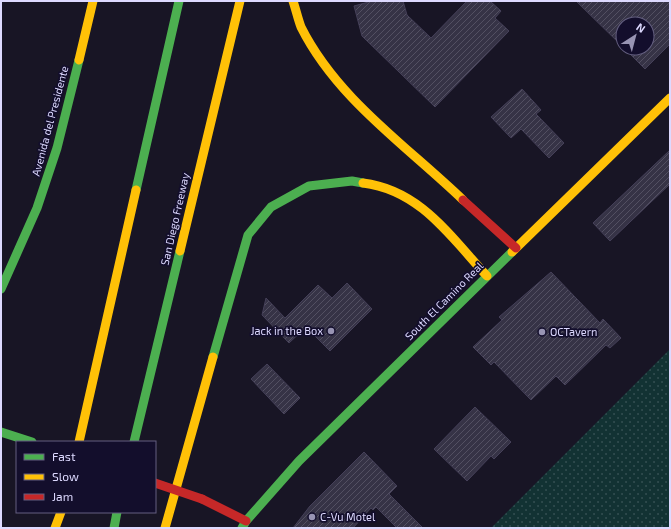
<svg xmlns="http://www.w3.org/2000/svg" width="671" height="529" viewBox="0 0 671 529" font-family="'Exo 2',sans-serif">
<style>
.grass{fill:url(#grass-dots)}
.building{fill:url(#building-hatch);stroke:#454059}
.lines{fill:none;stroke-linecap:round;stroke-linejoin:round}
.fast{stroke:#4caf50;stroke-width:9}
.slow{stroke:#ffc107;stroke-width:9}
.jam{stroke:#c62828;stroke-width:9}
.jam-bridge{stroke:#c62828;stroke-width:9}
.poi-dot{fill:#9894b3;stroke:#130e2c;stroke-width:1.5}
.labels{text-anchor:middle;stroke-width:3.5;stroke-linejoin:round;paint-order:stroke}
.street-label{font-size:11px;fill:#ddd9ff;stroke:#130e2c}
.poi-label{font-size:11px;fill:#ddd9ff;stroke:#130e2c;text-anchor:start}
</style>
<defs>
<pattern id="grass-dots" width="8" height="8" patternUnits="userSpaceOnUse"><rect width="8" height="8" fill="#123233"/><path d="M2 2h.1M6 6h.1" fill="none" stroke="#344f52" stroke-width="1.8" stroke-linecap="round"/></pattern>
<pattern id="building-hatch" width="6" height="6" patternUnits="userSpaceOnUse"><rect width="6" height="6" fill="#363346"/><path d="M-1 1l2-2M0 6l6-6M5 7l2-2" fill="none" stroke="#535062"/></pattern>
</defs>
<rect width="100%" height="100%" fill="#181525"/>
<path class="grass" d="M 670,349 L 670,528 L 491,528 Z"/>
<path class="building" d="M 372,1 L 403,1 L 407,15 L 431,38 L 467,1 L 490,1 L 501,11 L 495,18 L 509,31 L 435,107 L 362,36 L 354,6 Z
M 576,1 L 670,1 L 670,44 L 645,69 L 624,48 L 647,48 L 647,24 L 623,24 L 623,47 Z
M 522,89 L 541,110 L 536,114 L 564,143 L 549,158 L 521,129 L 511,138 L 491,117 Z
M 670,150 L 670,184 L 610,241 L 593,223 Z
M 551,272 L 600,323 L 603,319 L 621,338 L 610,348 L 606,345 L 565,385 L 556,376 L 531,400 L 494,362 L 491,365 L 473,347 L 502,320 L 499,317 Z
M 347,283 L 372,309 L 330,351 L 306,327 L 289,343 L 262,315 L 266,298 L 285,318 L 318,285 L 332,298 Z
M 267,364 L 300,398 L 284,414 L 251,379 Z
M 475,407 L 511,442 L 494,459 L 491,456 L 467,481 L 434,449 Z
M 364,452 L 397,486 L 389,494 L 423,528 L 397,528 L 376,507 L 373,510 L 371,508 L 353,528 L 293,528 L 310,506 Z"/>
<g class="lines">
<path class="fast" d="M 136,190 L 179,1
M 1,289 L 37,208 L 57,148 L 79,60
M 213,357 L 248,235 L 271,207 L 309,186 L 352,181 L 363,183
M 1,432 L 32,442
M 134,442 L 180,251
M 114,528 L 117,512
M 242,528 L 246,521 L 299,461 L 512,252"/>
<path class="slow" d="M 293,1 C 296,10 298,19 301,27 C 337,99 407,146 463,200
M 79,60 L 93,1
M 363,183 C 420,190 450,236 487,276
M 180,251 L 240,1
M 512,252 L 670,98
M 79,442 L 136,190
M 55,528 L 61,512
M 165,528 L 213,357"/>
<path class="jam" d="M 463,200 L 516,248
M 202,499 L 246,521"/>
<path class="jam-bridge" d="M 155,483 L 202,499"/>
</g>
<g class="poi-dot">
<circle cx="331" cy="331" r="4"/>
<circle cx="542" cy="332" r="4"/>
<circle cx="312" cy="517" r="4"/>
</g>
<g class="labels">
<g class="street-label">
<text transform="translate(50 121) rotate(-75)" y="4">Avenida del Presidente</text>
<text transform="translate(175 219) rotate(-77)" y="4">San Diego Freeway</text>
<text transform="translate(444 301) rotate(-45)" y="4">South El Camino Real</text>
</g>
<g class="poi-label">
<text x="323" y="335" text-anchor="end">Jack in the Box</text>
<text x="550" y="336">OCTavern</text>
<text x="320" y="521">C-Vu Motel</text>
</g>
</g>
<rect width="671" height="529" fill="none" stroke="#ddd9ff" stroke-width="4"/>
<rect x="16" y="441" width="140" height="72" fill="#130e2c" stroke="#645f80"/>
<rect x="24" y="454" width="20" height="6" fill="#4caf50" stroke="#645f80"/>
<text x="52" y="461" font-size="12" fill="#ddd9ff">Fast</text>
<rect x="24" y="474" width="20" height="6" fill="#ffc107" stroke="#645f80"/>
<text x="52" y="481" font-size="12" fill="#ddd9ff">Slow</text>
<rect x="24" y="494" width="20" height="6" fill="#c62828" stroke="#645f80"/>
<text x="52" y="501" font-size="12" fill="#ddd9ff">Jam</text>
<g transform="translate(635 36) rotate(36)"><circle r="19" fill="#130e2c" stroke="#645f80"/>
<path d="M0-3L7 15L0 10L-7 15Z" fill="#9894b3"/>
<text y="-6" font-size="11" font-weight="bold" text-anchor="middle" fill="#ddd9ff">N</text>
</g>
</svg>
